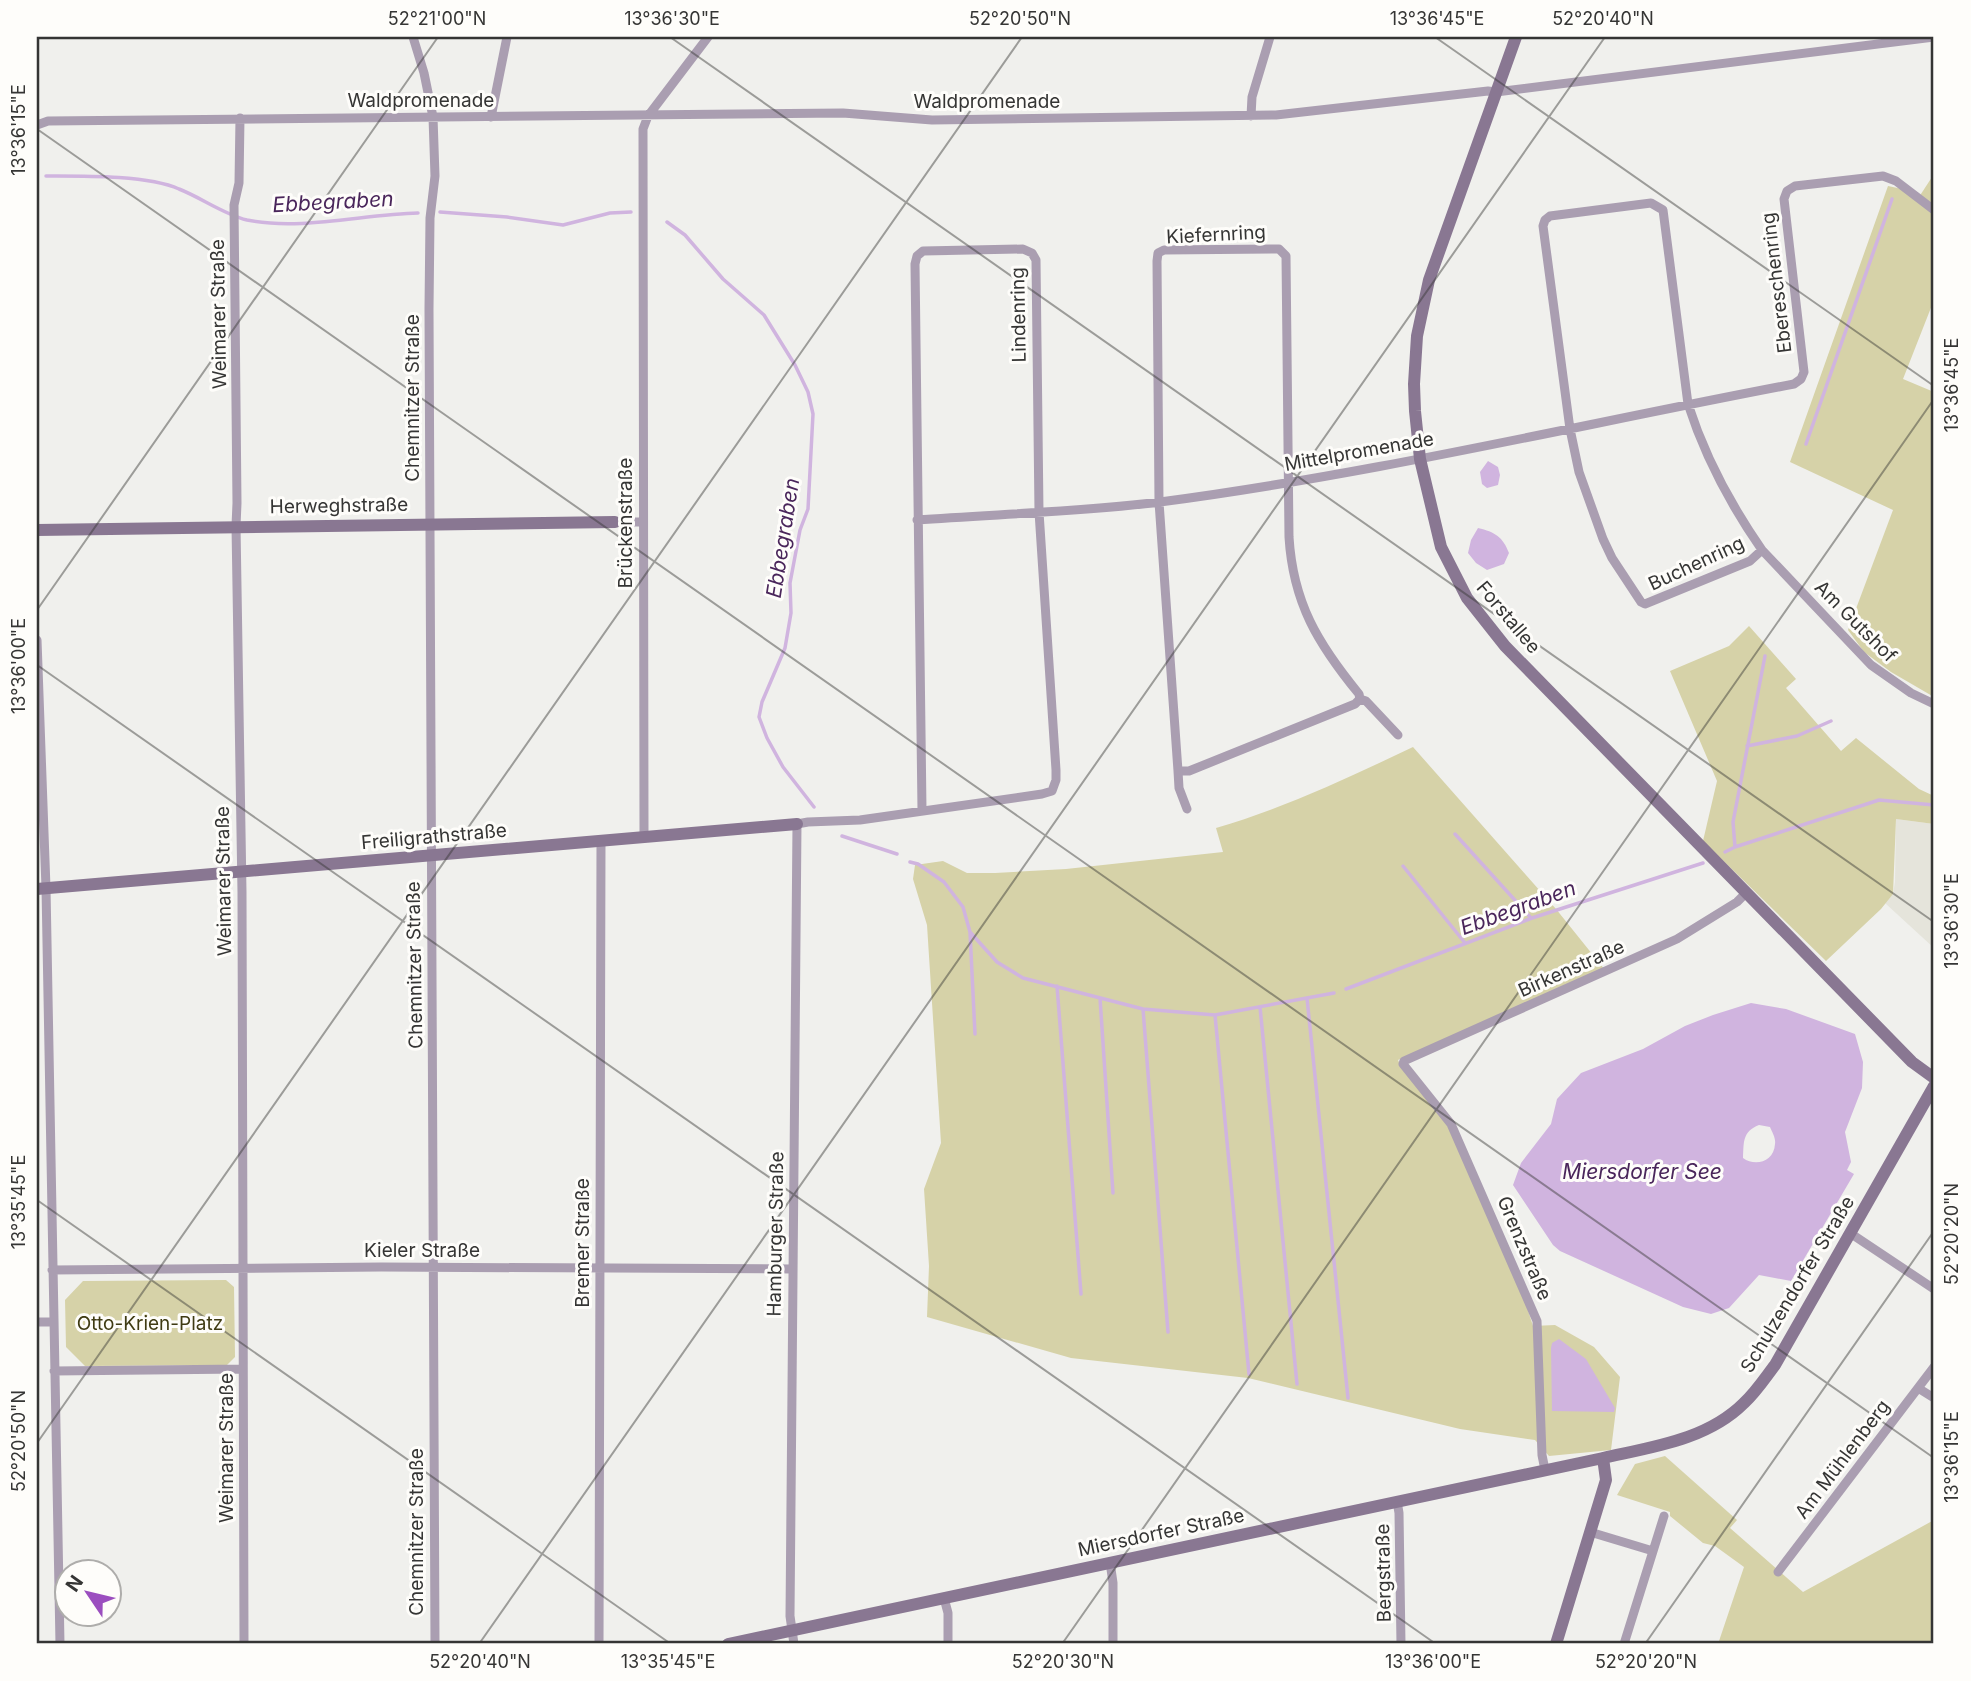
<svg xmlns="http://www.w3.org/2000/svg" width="1971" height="1681" viewBox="0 0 1971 1681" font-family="Inter,sans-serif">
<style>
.built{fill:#e5e4db}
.green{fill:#d6d2a8}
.water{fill:#d0b4df;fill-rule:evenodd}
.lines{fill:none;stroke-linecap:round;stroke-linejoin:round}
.stream{stroke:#d0b4df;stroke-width:3.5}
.street{stroke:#aa9eb1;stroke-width:9}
.secondary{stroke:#897792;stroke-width:12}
.ticks{fill:none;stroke:#353534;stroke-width:2;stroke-opacity:0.45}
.labels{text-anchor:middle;stroke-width:6;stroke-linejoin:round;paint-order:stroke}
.street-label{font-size:19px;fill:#353534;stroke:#fefdfa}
.park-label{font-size:19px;fill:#3f3b13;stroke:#fefdfa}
.water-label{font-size:21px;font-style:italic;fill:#4a265b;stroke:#fefdfa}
.neatline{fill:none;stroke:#353534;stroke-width:2.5}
.ticks-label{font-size:18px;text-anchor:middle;fill:#353534}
</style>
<rect width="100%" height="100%" fill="#f0f0ed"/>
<path class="built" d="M 1896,819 L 1934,824 L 1934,948 L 1885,903 L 1893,894 L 1895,882 Z"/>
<path class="green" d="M 1934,174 L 1934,300 L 1903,379 L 1934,392 L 1934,697 L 1891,672 L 1864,652 L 1848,630 L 1893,510 L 1790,462 L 1888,186 L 1907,190 L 1919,197 Z
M 1749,626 L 1796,679 L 1786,688 L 1841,751 L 1856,738 L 1919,789 L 1934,796 L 1934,824 L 1896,819 L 1893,894 L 1881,909 L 1826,961 L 1703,841 L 1717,781 L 1670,671 L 1729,646 Z
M 1413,747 L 1556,909 L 1605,970 L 1398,1060 L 1403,1070 L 1448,1124 L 1524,1298 L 1533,1326 L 1555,1325 L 1594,1347 L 1620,1377 L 1611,1450 L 1549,1456 L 1535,1440 L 1460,1429 L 1248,1378 L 1071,1358 L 927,1317 L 929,1266 L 924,1189 L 941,1143 L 927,925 L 913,879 L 915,865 L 943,861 L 967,873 L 995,873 L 1066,869 L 1223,852 L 1216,828 C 1284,808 1348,778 1413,747 Z
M 226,1280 L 234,1287 L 235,1357 L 227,1365 L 85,1366 L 66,1347 L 65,1300 L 83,1281 Z
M 1665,1456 L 1737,1520 L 1730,1528 L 1803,1592 L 1934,1520 L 1934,1644 L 1718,1644 L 1744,1567 L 1715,1546 L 1703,1543 L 1670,1516 L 1670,1512 L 1617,1495 L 1635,1464 Z"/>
<path class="water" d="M 1488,461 L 1498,467 L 1500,475 L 1498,485 L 1487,488 L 1482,484 L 1480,472 Z
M 1478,528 C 1495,532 1503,537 1509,553 L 1504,564 L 1487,570 L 1476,563 L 1468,553 L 1471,540 Z
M 1751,1003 L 1786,1009 L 1855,1034 L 1863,1062 L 1862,1088 L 1845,1132 L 1851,1162 L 1847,1170 L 1854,1174 L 1791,1281 L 1759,1275 L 1729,1308 L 1711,1314 L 1683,1307 L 1560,1251 L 1553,1245 L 1513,1185 L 1521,1163 L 1551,1124 L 1557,1099 L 1581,1073 L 1643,1049 L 1685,1026 L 1713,1015 ZM 1759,1125 L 1770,1127 C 1772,1132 1776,1138 1775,1144 C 1774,1162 1755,1167 1743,1158 C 1744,1142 1742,1132 1759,1125 Z
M 1559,1339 L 1586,1359 L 1615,1408 L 1614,1412 L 1552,1411 L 1551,1348 L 1552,1343 Z"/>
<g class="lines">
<path class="stream" d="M 46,176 C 82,176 148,175 179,189 C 202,198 223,214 247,220 C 301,231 364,214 418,213
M 440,212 L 507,217 L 563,225 L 610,213 L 631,212
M 667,222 L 685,235 L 723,279 L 764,315 L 795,365 L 808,392 L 813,414 L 808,509 L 800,530 L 790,583 L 791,613 L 785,648 L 762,702 L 759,717 L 767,738 L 783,767 L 814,807
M 1806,444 L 1892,199
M 1747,746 L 1797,736 L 1831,721
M 1455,834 L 1531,918
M 842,836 L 897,854
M 1735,847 L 1733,822 L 1765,656
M 1725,852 L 1735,847 L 1879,800 L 1934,805
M 910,862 L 918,864 L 944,882 L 963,907 L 970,932 L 997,962 L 1023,978 L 1143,1009 L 1215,1015 L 1334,993
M 1403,866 L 1465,943
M 970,932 L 975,1034
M 1057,986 L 1081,1294
M 1346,989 L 1532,918 L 1703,863
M 1100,998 L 1113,1193
M 1307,998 L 1348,1398
M 1260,1007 L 1297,1384
M 1143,1009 L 1168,1332
M 1215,1015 L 1249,1374"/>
<path class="street" d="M 413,37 L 424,73 L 433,117 L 435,176 L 430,218 L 429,309 L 435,1644
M 1251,116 L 1252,97 L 1270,37
M 491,117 L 507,37
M 240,118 L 239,183 L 234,205 L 237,503 L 236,526 L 242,892 L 244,1644
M 37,125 L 48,121 L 843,113 L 932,120 L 1276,115 L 1488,91 L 1496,92 L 1934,37
M 1651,203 L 1663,210 L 1688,404 C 1705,457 1730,504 1762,550 L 1750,561 L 1645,604 L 1641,602 L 1612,558 L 1603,539 L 1579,472 L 1570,429 L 1543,226 L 1545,220 L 1550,216 Z
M 1279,249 L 1286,256 L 1289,537 C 1293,603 1318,644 1359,694 L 1360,699 L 1355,704 L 1189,771 L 1178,771 L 1159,502 L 1157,261 L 1158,253 L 1164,250 Z
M 917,520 C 998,514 1080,512 1160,502 C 1373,474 1583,424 1794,384 L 1801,379 L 1804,372 L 1784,199 L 1787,191 L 1795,186 L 1883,176 L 1896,181 L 1934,210
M 615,522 L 643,522
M 1762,550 L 1871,665 L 1911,693 L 1934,704
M 37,640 L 46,888 L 60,1644
M 1360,699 L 1366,701 L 1398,735
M 1178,771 L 1179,788 L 1187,809
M 644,837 L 643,129 L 648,116 L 708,37
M 1850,1233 L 1934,1289
M 52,1270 L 381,1267 L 792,1269
M 37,1322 L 53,1322
M 54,1371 L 243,1369
M 1918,1388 L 1934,1398
M 1545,1470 L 1542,1455 L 1537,1321 L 1451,1124 L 1403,1064 L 1404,1061 L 1677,939 L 1737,902 L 1746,893
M 1397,1501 L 1399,1513 L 1401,1644
M 1590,1532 L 1653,1551
M 1110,1562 L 1113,1583 L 1113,1644
M 1778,1572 L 1934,1367
M 944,1598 L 948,1613 L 948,1644
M 599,1644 L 601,841
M 794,1644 L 790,1616 L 797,824 L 808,822 L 860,820 L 1042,794 L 1052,791 L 1056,780 L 1056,770 L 1039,512 L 1036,260 L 1032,253 L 1023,249 L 923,251 L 917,256 L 915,264 L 922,810
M 1624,1644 L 1664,1516"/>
<path class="secondary" d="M 1516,37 L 1429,280 L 1417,336 L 1414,384 L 1415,411 L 1420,459 L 1441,547 L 1467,598 L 1505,646 L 1912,1062 L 1934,1078
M 37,530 L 615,522
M 37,889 L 797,824
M 728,1644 L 1603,1458 C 1652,1447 1707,1440 1744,1403 C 1756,1392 1765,1378 1775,1365 L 1934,1086
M 1556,1644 L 1606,1480 L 1603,1458"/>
</g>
<path class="ticks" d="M 670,37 L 1934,922M 1435,37 L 1934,386M 37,129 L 1934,1458M 37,610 L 438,37M 37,665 L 1436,1644M 37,1200 L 671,1644M 37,1443 L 1022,37M 479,1644 L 1605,37M 1062,1644 L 1934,399M 1645,1644 L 1934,1231"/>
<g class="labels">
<g class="street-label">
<text x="421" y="107">Waldpromenade</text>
<text x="987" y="108">Waldpromenade</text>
<text transform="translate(1216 234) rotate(-3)" y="7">Kiefernring</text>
<text transform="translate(1776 283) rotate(-97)" y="7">Ebereschenring</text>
<text transform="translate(218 314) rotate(-91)" y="7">Weimarer Straße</text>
<text transform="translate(1018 315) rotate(-91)" y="7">Lindenring</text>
<text transform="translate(412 398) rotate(-90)" y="7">Chemnitzer Straße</text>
<text transform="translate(1359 451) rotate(-10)" y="7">Mittelpromenade</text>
<text transform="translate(339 505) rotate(-1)" y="7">Herweghstraße</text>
<text transform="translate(625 523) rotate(-90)" y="7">Brückenstraße</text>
<text transform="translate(1696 563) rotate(-25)" y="7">Buchenring</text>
<text transform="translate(1509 617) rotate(50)" y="7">Forstallee</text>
<text transform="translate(1856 621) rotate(45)" y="7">Am Gutshof</text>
<text transform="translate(434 836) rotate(-5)" y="7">Freiligrathstraße</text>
<text transform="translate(223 881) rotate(-91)" y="7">Weimarer Straße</text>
<text transform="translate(414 965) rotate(-91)" y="7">Chemnitzer Straße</text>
<text transform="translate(1571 968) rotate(-24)" y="7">Birkenstraße</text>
<text transform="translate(775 1234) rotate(-89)" y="7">Hamburger Straße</text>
<text transform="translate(582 1243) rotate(-90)" y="7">Bremer Straße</text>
<text transform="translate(1525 1248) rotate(67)" y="7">Grenzstraße</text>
<text x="422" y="1257">Kieler Straße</text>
<text transform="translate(1797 1284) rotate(-59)" y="7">Schulzendorfer Straße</text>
<text transform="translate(226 1448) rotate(-90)" y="7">Weimarer Straße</text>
<text transform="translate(1842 1459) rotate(-53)" y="7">Am Mühlenberg</text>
<text transform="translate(416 1532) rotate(-90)" y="7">Chemnitzer Straße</text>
<text transform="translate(1161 1532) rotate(-12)" y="7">Miersdorfer Straße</text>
<text transform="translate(1383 1573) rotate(-91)" y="7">Bergstraße</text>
</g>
<g class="park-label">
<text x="150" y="1330">Otto-Krien-Platz</text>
</g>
<g class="water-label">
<text transform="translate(333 202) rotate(-3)" y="7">Ebbegraben</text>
<text transform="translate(783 538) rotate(-81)" y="7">Ebbegraben</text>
<text transform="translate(1518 908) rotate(-20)" y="7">Ebbegraben</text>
<text x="1642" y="1179">Miersdorfer See</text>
</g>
</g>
<rect width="1971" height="1681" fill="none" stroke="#fefdfa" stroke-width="77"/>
<g transform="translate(88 1593) rotate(305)"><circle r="33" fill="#fefdfa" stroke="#aeadab" stroke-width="2"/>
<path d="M0-5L12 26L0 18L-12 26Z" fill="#9b4ebf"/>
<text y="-10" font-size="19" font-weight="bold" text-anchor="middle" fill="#353534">N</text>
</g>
<rect x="38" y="38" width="1894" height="1604" class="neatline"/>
<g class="ticks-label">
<text x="437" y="25">52°21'00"N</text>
<text x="672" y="25">13°36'30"E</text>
<text x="1020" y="25">52°20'50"N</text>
<text x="1437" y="25">13°36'45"E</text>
<text x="1603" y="25">52°20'40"N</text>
<text transform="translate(19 130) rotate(-90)" y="6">13°36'15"E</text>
<text transform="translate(1952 385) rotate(-90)" y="6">13°36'45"E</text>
<text transform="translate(19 666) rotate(-90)" y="6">13°36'00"E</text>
<text transform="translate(1952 921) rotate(-90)" y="6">13°36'30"E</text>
<text transform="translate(19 1202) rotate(-90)" y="6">13°35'45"E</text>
<text transform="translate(1952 1234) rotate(-90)" y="6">52°20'20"N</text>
<text transform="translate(19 1441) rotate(-90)" y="6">52°20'50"N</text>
<text transform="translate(1952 1457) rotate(-90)" y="6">13°36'15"E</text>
<text x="480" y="1668">52°20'40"N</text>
<text x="668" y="1668">13°35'45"E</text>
<text x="1063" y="1668">52°20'30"N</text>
<text x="1433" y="1668">13°36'00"E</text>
<text x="1646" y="1668">52°20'20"N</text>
</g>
</svg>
